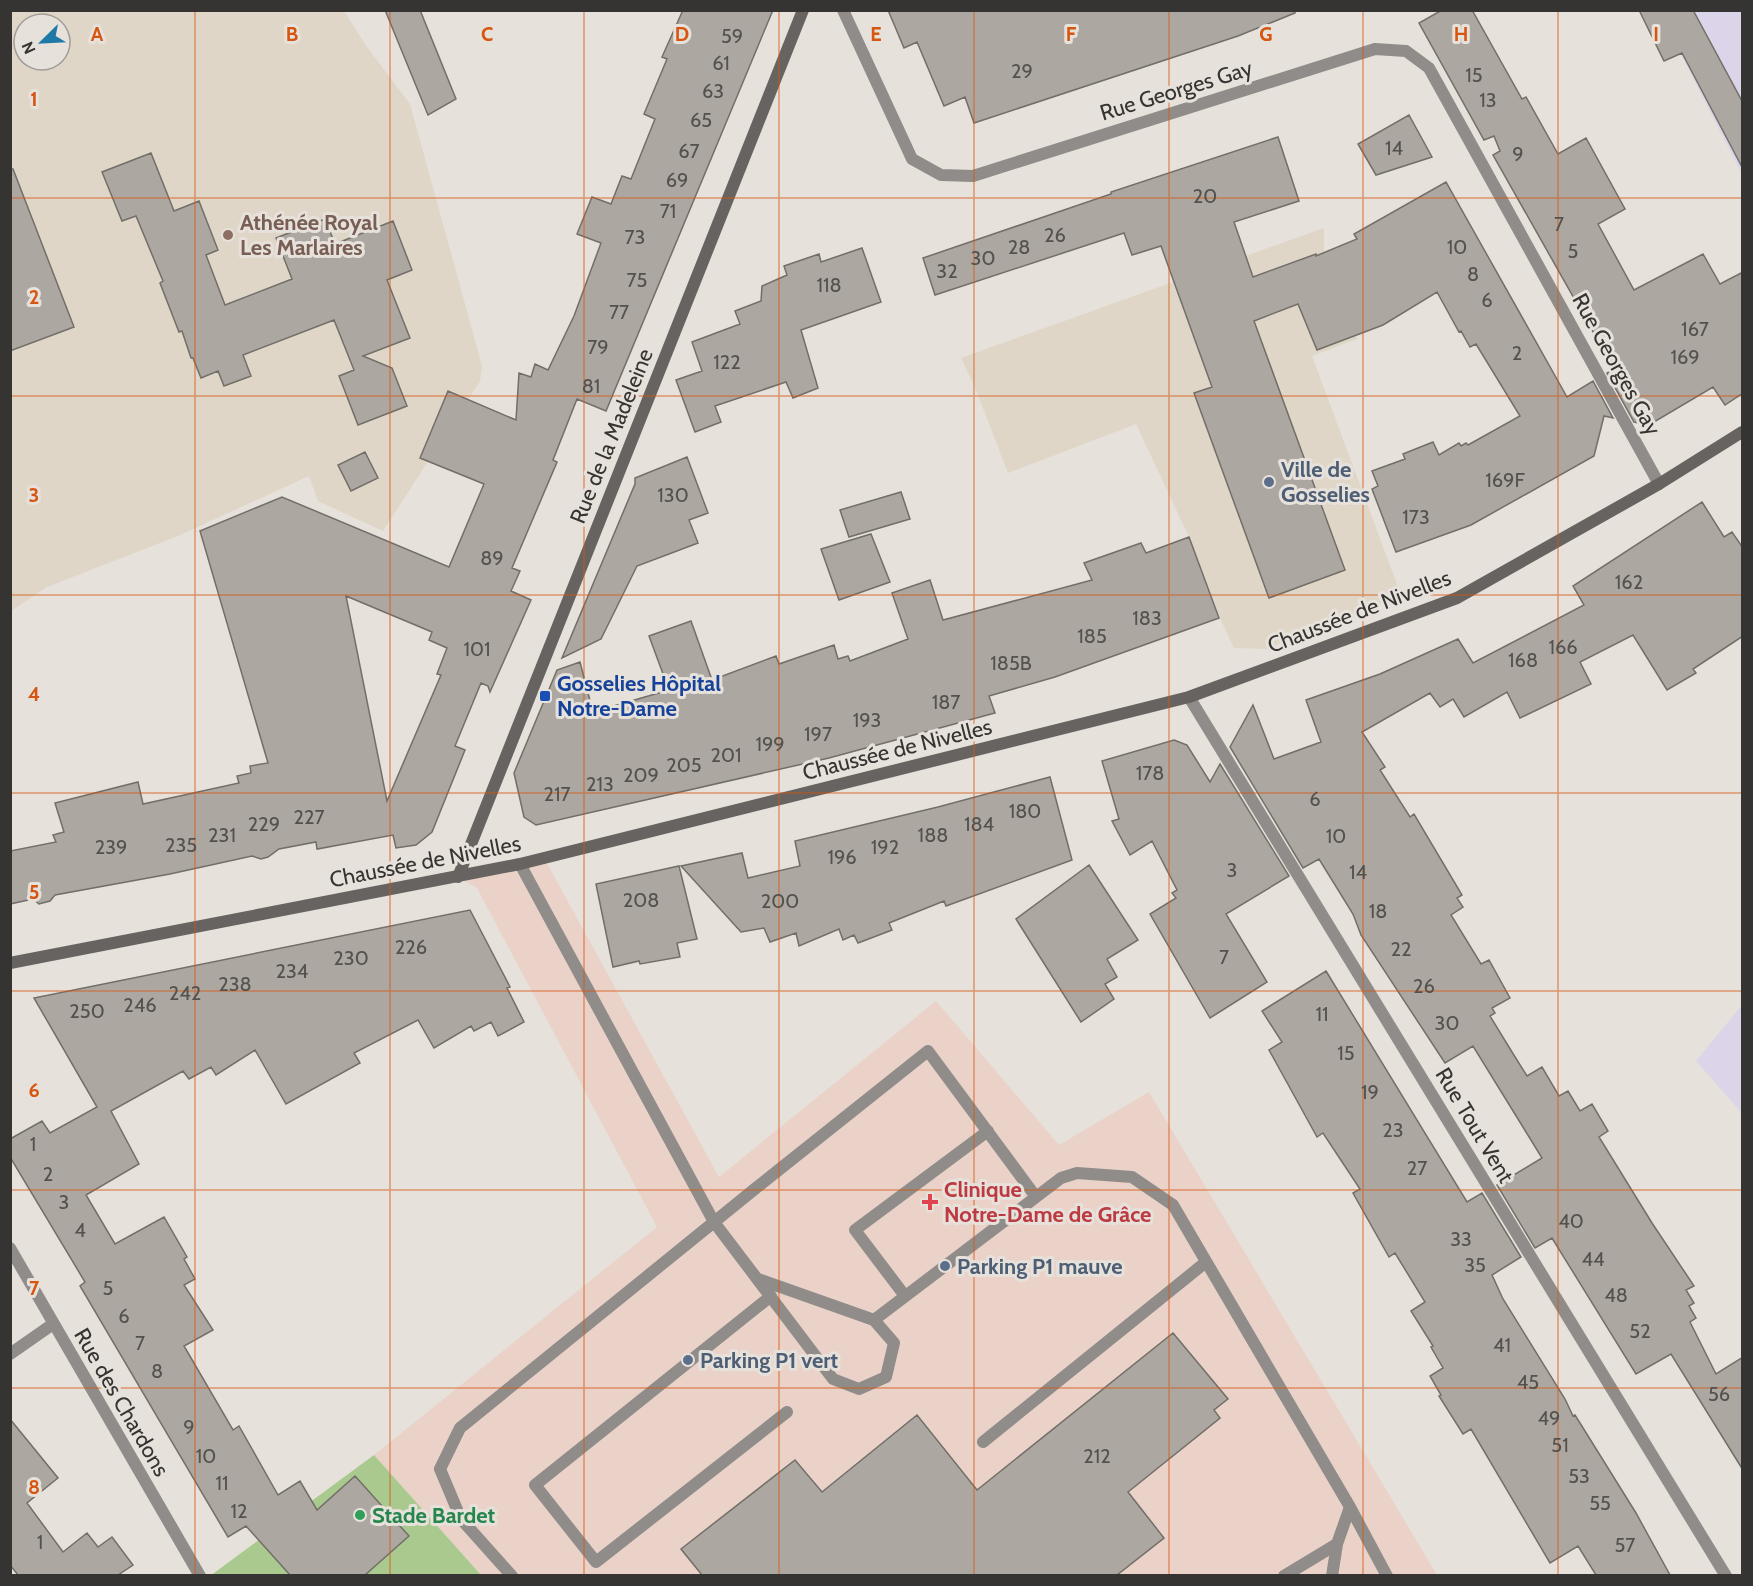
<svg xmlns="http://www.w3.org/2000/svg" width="1753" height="1586" viewBox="0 0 1753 1586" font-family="Cabin,sans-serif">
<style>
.built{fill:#dfd6c8;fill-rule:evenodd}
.industrial{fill:#dcd4e9}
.medical{fill:#ead2c9}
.green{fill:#aac98f}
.building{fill:#aca8a1;stroke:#726e68;stroke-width:1.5;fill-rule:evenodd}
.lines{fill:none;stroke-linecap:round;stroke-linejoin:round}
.lane{stroke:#8f8c89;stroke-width:12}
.street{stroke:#8f8c89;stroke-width:12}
.secondary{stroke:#676360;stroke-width:12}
.grid{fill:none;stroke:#d65510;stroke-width:1.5;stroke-opacity:0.55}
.education-dot{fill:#8d6e63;stroke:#e6e1da;stroke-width:2}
.service-dot{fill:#5c6f8a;stroke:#e6e1da;stroke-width:2}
.transit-dot{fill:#1a4fb4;stroke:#e6e1da;stroke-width:2}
.health-dot{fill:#e0444e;stroke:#e6e1da;stroke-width:2}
.leisure-dot{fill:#2e9e5b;stroke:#e6e1da;stroke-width:2}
.labels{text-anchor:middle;stroke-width:6;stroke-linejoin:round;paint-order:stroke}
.number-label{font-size:20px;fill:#54514e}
.street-label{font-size:22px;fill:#363432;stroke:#e6e1da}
.education-label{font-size:22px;font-weight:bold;fill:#785e54;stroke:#e6e1da;text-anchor:start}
.service-label{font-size:22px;font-weight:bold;fill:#4e5e75;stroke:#e6e1da;text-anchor:start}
.transit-label{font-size:22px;font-weight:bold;fill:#164399;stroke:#e6e1da;text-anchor:start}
.health-label{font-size:22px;font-weight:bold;fill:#be3a42;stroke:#e6e1da;text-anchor:start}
.leisure-label{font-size:22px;font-weight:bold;fill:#27864d;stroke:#e6e1da;text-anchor:start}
.grid-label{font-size:20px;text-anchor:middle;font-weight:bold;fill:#d65510;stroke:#e6e1da;stroke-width:6;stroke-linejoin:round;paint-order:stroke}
</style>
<rect width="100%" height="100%" fill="#e6e1da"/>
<path class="built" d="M 11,11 L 344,11 L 367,47 L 410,104 L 482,366 L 480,381 L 383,531 L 318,501 L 309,476 L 178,536 L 47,587 L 11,611 ZM 24,24 L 60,24 L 60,60 L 24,60 Z
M 1324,228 L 1324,251 L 1357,339 L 1312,356 L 1401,595 L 1267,649 L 1234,648 L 1220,618 L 1189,537 L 1136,424 L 1008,473 L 974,385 L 961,358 Z"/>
<path class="industrial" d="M 1659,11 L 1742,11 L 1742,174 Z
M 1742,1005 L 1742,1113 L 1696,1061 Z"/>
<path class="medical" d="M 544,858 L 719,1177 L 936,1001 L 1059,1145 L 1149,1092 L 1437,1575 L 481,1575 L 374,1455 L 657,1227 L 477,888 L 458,877 Z"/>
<path class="green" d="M 374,1455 L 481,1575 L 210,1576 Z"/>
<path class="building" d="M 385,10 L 420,10 L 456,99 L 428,115 Z
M 683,10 L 773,10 L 606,411 L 577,399 L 553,460 L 557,462 L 512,568 L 520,571 L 511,591 L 531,600 L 490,692 L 488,686 L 481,683 L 455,746 L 465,750 L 432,832 L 416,845 L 396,848 L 393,835 L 317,849 L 316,842 L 279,849 L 268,857 L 261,859 L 252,856 L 170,874 L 55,895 L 50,901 L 39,904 L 33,899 L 10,904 L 10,851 L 56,842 L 53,835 L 64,832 L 55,803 L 138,782 L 143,804 L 239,783 L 237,776 L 251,773 L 250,766 L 268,763 L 200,531 L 282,497 L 449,567 L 484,484 L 420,458 L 448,391 L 516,420 L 519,373 L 531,377 L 535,364 L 548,370 L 574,316 L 601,243 L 577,234 L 592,197 L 611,204 L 622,176 L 631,179 L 655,119 L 644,114 L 667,59 L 662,57 ZM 346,596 L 432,632 L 429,640 L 447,648 L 437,674 L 441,675 L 387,801 Z
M 888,10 L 1295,10 L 1295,13 L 1238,36 L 974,123 L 965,97 L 944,106 L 917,42 L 904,48 Z
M 1442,10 L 1472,10 L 1522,99 L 1526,97 L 1558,154 L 1586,138 L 1625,209 L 1598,224 L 1634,290 L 1703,254 L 1720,284 L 1743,272 L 1743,393 L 1725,405 L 1713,387 L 1649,425 L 1634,422 L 1607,373 L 1614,369 L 1493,155 L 1500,151 L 1494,136 L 1484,140 L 1419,23 Z
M 1639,10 L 1693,10 L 1743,103 L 1743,169 L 1682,53 L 1664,61 Z
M 1409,115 L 1432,157 L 1376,175 L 1358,144 Z
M 1278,137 L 1299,201 L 1234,222 L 1253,277 L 1316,254 L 1316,256 L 1357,239 L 1354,234 L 1446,182 L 1567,397 L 1593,381 L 1613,418 L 1604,416 L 1594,456 L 1471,525 L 1396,552 L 1372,489 L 1378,486 L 1372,471 L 1405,459 L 1403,454 L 1433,442 L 1439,455 L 1459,443 L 1461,446 L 1466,443 L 1468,445 L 1520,416 L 1476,344 L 1470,347 L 1461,331 L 1459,332 L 1437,292 L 1383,325 L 1317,350 L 1298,304 L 1254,321 L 1345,570 L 1269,598 L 1194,393 L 1212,387 L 1161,246 L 1132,255 L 1124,233 L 935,295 L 923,258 L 1111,194 L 1111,192 Z
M 151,153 L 174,211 L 199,201 L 218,250 L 206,255 L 225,305 L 292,279 L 276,238 L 325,219 L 335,244 L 393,221 L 412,270 L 387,280 L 410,338 L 363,356 L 392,368 L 407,406 L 358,425 L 339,376 L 354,370 L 334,320 L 243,355 L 251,376 L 224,386 L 218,371 L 201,378 L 193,358 L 191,358 L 182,331 L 179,332 L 160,283 L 163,281 L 136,216 L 122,221 L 102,172 Z
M 10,169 L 13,169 L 74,327 L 10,351 Z
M 862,248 L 881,302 L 801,330 L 818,388 L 793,398 L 786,382 L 715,406 L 721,422 L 695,432 L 676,380 L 702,371 L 692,342 L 740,324 L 735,311 L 761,301 L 762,286 L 787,275 L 784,266 L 819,254 L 821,262 Z
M 365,452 L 378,478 L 351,491 L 338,465 Z
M 687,457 L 708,513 L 689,520 L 698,543 L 637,566 L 601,639 L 562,658 L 635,484 L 635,478 Z
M 901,492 L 910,519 L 849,537 L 840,510 Z
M 1702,502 L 1724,537 L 1732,532 L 1743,548 L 1743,636 L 1693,669 L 1696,673 L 1667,690 L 1633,635 L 1580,662 L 1591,684 L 1520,718 L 1507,692 L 1464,717 L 1453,699 L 1440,707 L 1430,693 L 1362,732 L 1385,767 L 1380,770 L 1410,817 L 1414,814 L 1462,895 L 1457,898 L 1463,907 L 1451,915 L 1481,964 L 1489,960 L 1510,998 L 1492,1008 L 1495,1013 L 1490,1016 L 1512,1052 L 1527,1076 L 1542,1067 L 1559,1096 L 1568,1091 L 1580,1111 L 1592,1104 L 1608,1131 L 1599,1137 L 1652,1223 L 1694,1286 L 1686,1290 L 1694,1303 L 1689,1306 L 1696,1318 L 1690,1322 L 1716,1374 L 1743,1357 L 1743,1470 L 1671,1354 L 1636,1374 L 1552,1238 L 1535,1248 L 1497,1185 L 1542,1158 L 1473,1046 L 1445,1063 L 1361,935 L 1353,914 L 1319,859 L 1303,868 L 1230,747 L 1253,705 L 1274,759 L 1321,742 L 1306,700 L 1380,674 L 1458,639 L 1473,663 L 1584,605 L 1573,586 Z
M 871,534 L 890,582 L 839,600 L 821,549 Z
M 1189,537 L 1219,618 L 1055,677 L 989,696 L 995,713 L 829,758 L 536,825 L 524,817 L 514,773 L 557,670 L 580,662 L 593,712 L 669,690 L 649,636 L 691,621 L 712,680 L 776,656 L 779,664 L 834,645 L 838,659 L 848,656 L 850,661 L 908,639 L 892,593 L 930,580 L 943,620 L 1092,580 L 1084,563 L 1141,543 L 1146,553 Z
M 1174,740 L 1187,745 L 1210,782 L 1220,764 L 1289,876 L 1226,914 L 1267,982 L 1210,1018 L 1150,914 L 1176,898 L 1172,893 L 1177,890 L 1152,841 L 1130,855 L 1112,821 L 1119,819 L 1102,761 Z
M 1050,777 L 1072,860 L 946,906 L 944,901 L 889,923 L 892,930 L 858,943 L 854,935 L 843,940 L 839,929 L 799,946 L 796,933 L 770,942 L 764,928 L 741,932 L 681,866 L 742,853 L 748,878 L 800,866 L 795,841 L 938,807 Z
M 1089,865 L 1138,940 L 1107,959 L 1117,977 L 1105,984 L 1114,999 L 1081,1022 L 1016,919 Z
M 679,866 L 697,939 L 677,943 L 680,957 L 640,964 L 639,961 L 613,967 L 596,884 Z
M 470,910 L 510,987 L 507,988 L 524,1022 L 498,1036 L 491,1022 L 474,1031 L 471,1026 L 434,1048 L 418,1020 L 354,1053 L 360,1063 L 286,1104 L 255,1050 L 216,1075 L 211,1067 L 189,1079 L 183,1071 L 111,1111 L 139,1164 L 86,1195 L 115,1244 L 164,1217 L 187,1257 L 184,1259 L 195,1279 L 184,1285 L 213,1330 L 184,1346 L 233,1430 L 239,1426 L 278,1495 L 300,1481 L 317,1510 L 355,1476 L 409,1536 L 365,1575 L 290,1575 L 246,1526 L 228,1537 L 80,1286 L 85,1282 L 10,1157 L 10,1139 L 42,1121 L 50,1133 L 97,1107 L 34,998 Z
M 1326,971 L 1467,1202 L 1482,1193 L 1521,1257 L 1492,1275 L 1503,1299 L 1565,1399 L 1573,1416 L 1575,1415 L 1636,1513 L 1670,1575 L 1596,1575 L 1578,1546 L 1550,1563 L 1471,1429 L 1463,1434 L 1439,1396 L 1441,1395 L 1430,1376 L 1443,1368 L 1431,1347 L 1433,1346 L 1411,1311 L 1425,1302 L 1395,1253 L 1389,1257 L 1353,1193 L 1360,1189 L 1323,1133 L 1317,1137 L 1269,1050 L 1282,1042 L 1262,1011 Z
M 1173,1333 L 1228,1399 L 1214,1410 L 1220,1418 L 1128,1492 L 1164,1538 L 1117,1575 L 702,1575 L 681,1549 L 795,1460 L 822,1492 L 917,1415 L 977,1490 Z
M 10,1419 L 58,1478 L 27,1503 L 63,1552 L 87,1533 L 98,1547 L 112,1537 L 133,1565 L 118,1575 L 18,1575 L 10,1565 Z"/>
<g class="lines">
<path class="lane" d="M 520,864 L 714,1222 L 833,1379 L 859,1389 L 886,1377 L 894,1343 L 874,1320 L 758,1279
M 771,1296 L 535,1485 L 596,1562 L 787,1412
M 905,1296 L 855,1230 L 988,1131
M 874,1320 L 1061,1178 L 1077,1173 L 1132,1177 L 1173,1205 L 1350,1507 L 1387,1576
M 983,1442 L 1206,1262
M 512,1576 L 461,1519 L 440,1469 L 460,1428 L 756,1188 L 928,1051 L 1036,1197
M 1284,1576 L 1337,1544
M 1332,1576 L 1337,1544 L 1350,1507"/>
<path class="street" d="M 843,10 L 912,159 L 941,175 L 973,176 L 1375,49 L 1406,51 L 1429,68 L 1659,484
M 1189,697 L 1726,1576
M 10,1248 L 200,1576
M 10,1354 L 53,1324"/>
<path class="secondary" d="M 458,877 L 803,10
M 10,963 L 520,864 L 1189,697 L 1457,598 L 1659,484 L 1742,432"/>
</g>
<path class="grid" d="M 195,10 L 195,1576M 390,10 L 390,1576M 584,10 L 584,1576M 779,10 L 779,1576M 974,10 L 974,1576M 1169,10 L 1169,1576M 1363,10 L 1363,1576M 1558,10 L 1558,1576M 10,198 L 1742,198M 10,396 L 1742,396M 10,595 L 1742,595M 10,793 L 1742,793M 10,991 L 1742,991M 10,1190 L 1742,1190M 10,1388 L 1742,1388"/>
<circle class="education-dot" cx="228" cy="235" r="6"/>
<g class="service-dot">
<circle cx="1269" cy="482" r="6"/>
<circle cx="945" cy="1266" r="6"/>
<circle cx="688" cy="1360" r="6"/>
</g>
<rect class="transit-dot" x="539" y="690" width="12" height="12" rx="3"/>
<path class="health-dot" d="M927 1193h6v6h6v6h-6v6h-6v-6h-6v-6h6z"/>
<circle class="leisure-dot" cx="360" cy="1515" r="6"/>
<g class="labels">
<g class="number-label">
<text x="732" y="43">59</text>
<text x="721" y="70">61</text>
<text x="1022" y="78">29</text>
<text x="1474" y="82">15</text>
<text x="713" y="98">63</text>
<text x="1488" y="107">13</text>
<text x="701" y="127">65</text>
<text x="1394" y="155">14</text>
<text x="689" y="158">67</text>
<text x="1518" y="161">9</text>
<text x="677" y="187">69</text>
<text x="1205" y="203">20</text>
<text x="668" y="218">71</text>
<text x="1559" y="231">7</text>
<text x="1055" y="242">26</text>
<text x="635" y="244">73</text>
<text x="1019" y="254">28</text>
<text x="1457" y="254">10</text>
<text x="1573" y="258">5</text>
<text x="983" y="265">30</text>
<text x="947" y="278">32</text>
<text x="1473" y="281">8</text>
<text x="637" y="287">75</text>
<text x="829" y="292">118</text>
<text x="1487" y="307">6</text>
<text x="619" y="319">77</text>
<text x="1695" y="336">167</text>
<text x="598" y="354">79</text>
<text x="1517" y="360">2</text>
<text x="1685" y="364">169</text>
<text x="727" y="369">122</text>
<text x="591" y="393">81</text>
<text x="1505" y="487">169F</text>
<text x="673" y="502">130</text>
<text x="1416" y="524">173</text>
<text x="492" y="565">89</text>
<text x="1629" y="589">162</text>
<text x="1147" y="625">183</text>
<text x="1092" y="643">185</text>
<text x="1563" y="654">166</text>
<text x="477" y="656">101</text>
<text x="1523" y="667">168</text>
<text x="1011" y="670">185B</text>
<text x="946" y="709">187</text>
<text x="867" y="727">193</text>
<text x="818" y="741">197</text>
<text x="770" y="751">199</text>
<text x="726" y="762">201</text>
<text x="684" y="772">205</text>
<text x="1150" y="780">178</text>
<text x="641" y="782">209</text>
<text x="600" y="791">213</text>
<text x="557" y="801">217</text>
<text x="1315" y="806">6</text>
<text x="1025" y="818">180</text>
<text x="309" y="824">227</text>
<text x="264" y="831">229</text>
<text x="979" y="831">184</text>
<text x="222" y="842">231</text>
<text x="933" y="842">188</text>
<text x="1336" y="843">10</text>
<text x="181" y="852">235</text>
<text x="111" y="854">239</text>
<text x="885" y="854">192</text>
<text x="842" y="864">196</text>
<text x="1232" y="877">3</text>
<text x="1358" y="879">14</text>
<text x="641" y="907">208</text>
<text x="780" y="908">200</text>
<text x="1378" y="918">18</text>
<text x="411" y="954">226</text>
<text x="1401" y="956">22</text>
<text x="1224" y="964">7</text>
<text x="351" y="965">230</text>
<text x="292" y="978">234</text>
<text x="235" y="991">238</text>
<text x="1424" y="993">26</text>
<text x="185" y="1000">242</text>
<text x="140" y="1012">246</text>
<text x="87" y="1018">250</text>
<text x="1322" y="1021">11</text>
<text x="1447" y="1030">30</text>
<text x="1346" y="1060">15</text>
<text x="1370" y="1099">19</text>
<text x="1393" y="1137">23</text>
<text x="33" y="1151">1</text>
<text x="1417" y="1175">27</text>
<text x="48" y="1181">2</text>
<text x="64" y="1209">3</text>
<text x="1571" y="1228">40</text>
<text x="80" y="1237">4</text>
<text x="1461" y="1246">33</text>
<text x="1593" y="1266">44</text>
<text x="1475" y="1272">35</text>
<text x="108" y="1295">5</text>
<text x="1616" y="1302">48</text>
<text x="124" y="1323">6</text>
<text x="1640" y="1338">52</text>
<text x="140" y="1350">7</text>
<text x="1502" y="1352">41</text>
<text x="157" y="1378">8</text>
<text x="1528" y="1389">45</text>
<text x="1719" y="1401">56</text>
<text x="1549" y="1425">49</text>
<text x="189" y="1434">9</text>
<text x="1560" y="1452">51</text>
<text x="206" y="1463">10</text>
<text x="1097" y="1463">212</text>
<text x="1579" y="1483">53</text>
<text x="222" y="1490">11</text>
<text x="1600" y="1510">55</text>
<text x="239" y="1518">12</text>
<text x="40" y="1549">1</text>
<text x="1625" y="1552">57</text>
</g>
<g class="street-label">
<text transform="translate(1176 90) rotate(-17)" y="8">Rue Georges Gay</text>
<text transform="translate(1617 364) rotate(61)" y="8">Rue Georges Gay</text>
<text transform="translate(611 436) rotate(-68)" y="8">Rue de la Madeleine</text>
<text transform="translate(1359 611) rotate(-21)" y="8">Chaussée de Nivelles</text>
<text transform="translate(897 749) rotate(-14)" y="8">Chaussée de Nivelles</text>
<text transform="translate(425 861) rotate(-11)" y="8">Chaussée de Nivelles</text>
<text transform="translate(1475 1125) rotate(59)" y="8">Rue Tout Vent</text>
<text transform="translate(122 1402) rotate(60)" y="8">Rue des Chardons</text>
</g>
<g class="education-label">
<text x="240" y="230">Athénée Royal<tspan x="240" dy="25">Les Marlaires</tspan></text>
</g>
<g class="service-label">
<text x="1281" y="477">Ville de<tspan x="1281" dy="25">Gosselies</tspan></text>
<text x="957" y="1274">Parking P1 mauve</text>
<text x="700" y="1368">Parking P1 vert</text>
</g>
<g class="transit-label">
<text x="557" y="691">Gosselies Hôpital<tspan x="557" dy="25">Notre-Dame</tspan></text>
</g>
<g class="health-label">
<text x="944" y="1197">Clinique<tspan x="944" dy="25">Notre-Dame de Grâce</tspan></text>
</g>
<g class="leisure-label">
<text x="372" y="1523">Stade Bardet</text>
</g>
</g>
<g class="grid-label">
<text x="97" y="41">A</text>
<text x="292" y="41">B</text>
<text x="487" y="41">C</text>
<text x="682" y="41">D</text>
<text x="876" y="41">E</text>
<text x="1071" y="41">F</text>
<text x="1266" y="41">G</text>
<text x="1461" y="41">H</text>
<text x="1656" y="41">I</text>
<text x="34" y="106">1</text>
<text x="34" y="304">2</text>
<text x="34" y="502">3</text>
<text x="34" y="701">4</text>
<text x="34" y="899">5</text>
<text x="34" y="1097">6</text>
<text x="34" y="1295">7</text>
<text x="34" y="1494">8</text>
</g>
<rect width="1753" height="1586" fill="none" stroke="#363432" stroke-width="24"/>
<g transform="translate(42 42) rotate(246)"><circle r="28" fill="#e6e1da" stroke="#a09c97" stroke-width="1.5"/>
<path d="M0-4.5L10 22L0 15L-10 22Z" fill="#1e79a7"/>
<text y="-9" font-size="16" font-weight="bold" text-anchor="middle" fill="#363432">N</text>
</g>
</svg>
